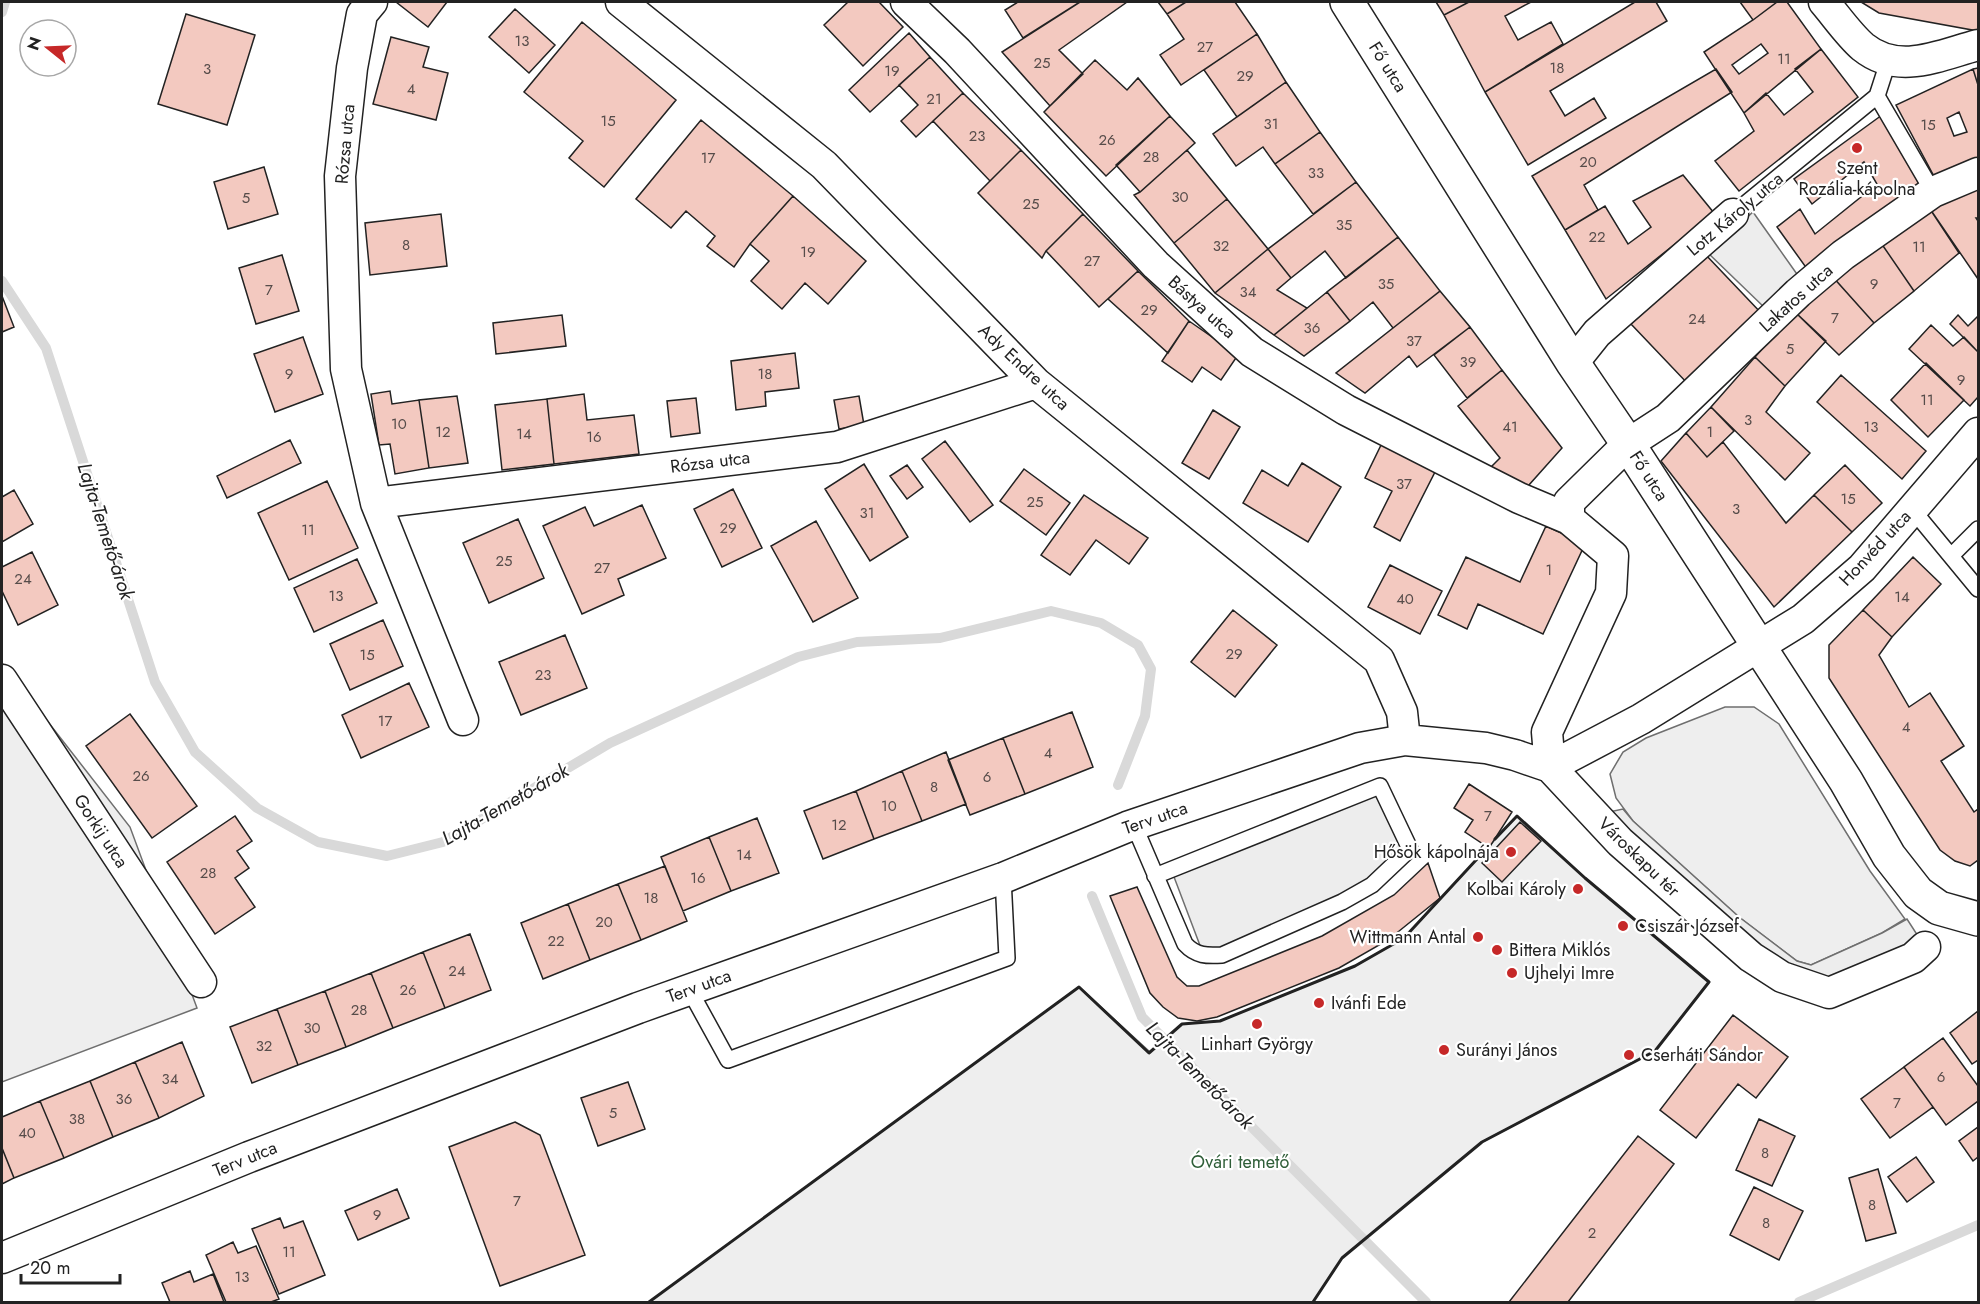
<svg xmlns="http://www.w3.org/2000/svg" width="1980" height="1304" viewBox="0 0 1980 1304" font-family="Jost,sans-serif">
<style>
.green{fill:#eee;stroke:#6f6f6f;stroke-width:1.5}
.parking{fill:#ededed;stroke:#6f6f6f;stroke-width:1.5}
.lines{fill:none;stroke-linecap:round;stroke-linejoin:round}
.stream{stroke:#d9d9d9;stroke-width:10}
.building{fill:#f3c9c0;stroke:#222;stroke-width:1.5;fill-rule:evenodd}
.lane-casing{stroke:#222;stroke-width:18}
.street-casing{stroke:#222;stroke-width:33}
.primary-casing{stroke:#222;stroke-width:36}
.lane{stroke:#fff;stroke-width:15}
.street{stroke:#fff;stroke-width:30}
.primary{stroke:#fff;stroke-width:33}
.wall{stroke:#222;stroke-width:3}
.poi-dot{fill:#c62828;stroke:#fff;stroke-width:2}
.labels{text-anchor:middle;stroke-width:4.5;stroke-linejoin:round;paint-order:stroke}
.number-label{font-size:15px;fill:#564c4a}
.street-label{font-size:18px;fill:#222;stroke:#fff}
.poi-label{font-size:18px;fill:#222;stroke:#fff;text-anchor:start}
.park-label{font-size:18px;fill:#2f5e38;stroke:#fff}
.water-label{font-size:20px;font-style:italic;fill:#222;stroke:#fff}
</style>
<rect width="100%" height="100%" fill="#fff"/>
<path class="green" d="M 2,663 L 130,827 L 197,1008 L 2,1082 Z
M 1725,707 L 1754,707 L 1779,724 L 1870,871 L 1905,919 L 1882,933 L 1811,965 L 1797,961 L 1739,917 L 1633,821 L 1616,798 L 1610,774 L 1623,752 L 1646,738 Z
M 1517,816 L 1585,878 L 1709,982 L 1655,1051 L 1482,1142 L 1342,1258 L 1313,1302 L 649,1302 L 1079,987 L 1150,1052 L 1182,1024 L 1220,1021 L 1355,966 L 1404,938 Z"/>
<path class="parking" d="M 1753,212 L 1799,277 L 1766,309 L 1708,253 Z
M 1380,786 L 1410,849 L 1372,885 L 1204,956 L 1171,869 Z
M 1623,809 L 1633,821 L 1739,917 L 1797,961 L 1811,965 L 1882,933 L 1907,919 L 1925,947 L 1829,993 L 1782,977 L 1595,815 Z"/>
<g class="lines">
<path class="stream" d="M 2,12 L 5,2
M 2,281 L 46,348 L 155,682 L 195,752 L 257,808 L 318,842 L 387,856 L 443,842 L 610,743 L 798,657 L 857,642 L 940,638 L 1051,611 L 1101,623 L 1138,645 L 1151,669 L 1145,716 L 1118,785
M 1092,896 L 1142,1017 L 1426,1302
M 1799,1302 L 1978,1225"/>
</g>
<path class="building" d="M 396,2 L 447,2 L 428,27 Z
M 848,2 L 879,2 L 903,27 L 863,66 L 824,25 Z
M 1018,2 L 1080,2 L 1023,38 L 1005,10 Z
M 1080,2 L 1127,2 L 1059,50 L 1083,74 L 1050,106 L 1002,52 Z
M 1158,2 L 1186,2 L 1167,14 Z
M 1186,2 L 1235,2 L 1257,34 L 1181,85 L 1160,55 L 1184,39 L 1167,14 Z
M 1436,2 L 1469,2 L 1444,15 Z
M 1469,2 L 1531,2 L 1505,16 L 1518,40 L 1551,22 L 1563,44 L 1485,92 L 1444,15 Z
M 1635,2 L 1656,2 L 1667,21 L 1550,91 L 1565,116 L 1594,98 L 1606,118 L 1528,165 L 1485,92 Z
M 1740,2 L 1777,2 L 1753,20 Z
M 1777,2 L 1787,2 L 1821,49 L 1744,113 L 1704,52 L 1753,20 ZM 1761,44 L 1768,53 L 1739,74 L 1732,65 Z
M 1861,2 L 1978,2 L 1978,31 L 1879,13 Z
M 515,9 L 555,45 L 529,73 L 489,37 Z
M 186,14 L 255,35 L 227,125 L 158,104 Z
M 582,22 L 676,100 L 604,187 L 569,158 L 583,141 L 524,92 Z
M 909,33 L 930,57 L 870,112 L 849,90 Z
M 1257,34 L 1286,82 L 1237,117 L 1204,70 Z
M 391,37 L 429,47 L 423,67 L 448,73 L 436,120 L 373,104 Z
M 1821,49 L 1858,97 L 1739,191 L 1715,161 L 1754,131 L 1744,113 L 1766,93 L 1784,115 L 1813,92 L 1795,69 Z
M 930,57 L 963,93 L 916,137 L 901,121 L 918,105 L 899,85 Z
M 1095,60 L 1127,90 L 1138,78 L 1170,116 L 1106,176 L 1044,112 Z
M 1978,68 L 1978,85 L 1973,69 Z
M 1716,69 L 1732,92 L 1584,185 L 1598,210 L 1565,230 L 1532,176 Z
M 1973,69 L 1978,85 L 1978,160 L 1936,180 L 1896,105 ZM 1959,112 L 1967,132 L 1954,136 L 1947,118 Z
M 1286,82 L 1320,132 L 1275,164 L 1263,147 L 1236,166 L 1213,134 Z
M 963,93 L 1021,150 L 990,181 L 933,121 Z
M 1882,115 L 1925,190 L 1810,273 L 1777,227 L 1800,209 L 1815,234 L 1877,184 L 1864,162 L 1812,204 L 1794,179 Z
M 1170,116 L 1195,143 L 1140,192 L 1116,165 Z
M 701,120 L 793,196 L 750,244 L 734,267 L 707,246 L 715,236 L 686,211 L 671,228 L 636,199 Z
M 1320,132 L 1356,182 L 1313,214 L 1275,164 Z
M 1021,150 L 1083,214 L 1046,251 L 1042,258 L 978,193 Z
M 1187,150 L 1227,199 L 1174,243 L 1134,195 L 1140,192 Z
M 264,167 L 278,214 L 228,229 L 214,182 Z
M 1683,175 L 1714,213 L 1606,299 L 1565,230 L 1605,206 L 1628,244 L 1651,227 L 1633,201 Z
M 1356,182 L 1398,237 L 1346,278 L 1325,251 L 1291,278 L 1268,249 Z
M 1978,183 L 1978,218 L 1976,218 L 1978,221 L 1978,279 L 1928,206 Z
M 793,196 L 866,261 L 828,304 L 805,283 L 782,309 L 751,281 L 769,261 L 750,244 Z
M 1227,199 L 1268,249 L 1215,293 L 1174,243 Z
M 1928,206 L 1959,253 L 1914,291 L 1879,240 Z
M 441,214 L 447,266 L 370,275 L 365,223 Z
M 1083,214 L 1138,271 L 1099,307 L 1046,251 Z
M 1398,237 L 1440,291 L 1393,328 L 1373,302 L 1350,321 L 1327,292 Z
M 1879,240 L 1914,291 L 1874,323 L 1832,276 Z
M 1268,249 L 1291,278 L 1277,290 L 1307,308 L 1274,335 L 1215,293 Z
M 1705,254 L 1763,315 L 1689,385 L 1631,324 Z
M 282,255 L 299,311 L 256,324 L 239,268 Z
M 1138,271 L 1189,321 L 1168,353 L 1108,299 Z
M 1832,276 L 1874,323 L 1839,355 L 1795,312 Z
M 1440,291 L 1470,327 L 1417,367 L 1409,356 L 1365,393 L 1336,373 Z
M 1327,292 L 1350,321 L 1304,356 L 1274,335 Z
M 2,296 L 14,327 L 2,332 Z
M 1795,312 L 1826,341 L 1785,386 L 1755,357 Z
M 562,315 L 566,346 L 496,354 L 493,323 Z
M 1958,315 L 1968,326 L 1978,316 L 1978,352 L 1950,324 Z
M 1189,321 L 1238,355 L 1221,380 L 1202,367 L 1192,382 L 1162,361 Z
M 1931,325 L 1953,346 L 1964,337 L 1978,352 L 1978,397 L 1970,406 L 1909,349 Z
M 1470,327 L 1502,370 L 1467,398 L 1434,355 Z
M 303,337 L 323,394 L 275,412 L 254,354 Z
M 795,353 L 799,388 L 765,392 L 766,406 L 736,410 L 731,361 Z
M 1755,357 L 1785,386 L 1766,412 L 1810,453 L 1785,480 L 1711,407 Z
M 1926,363 L 1964,400 L 1928,437 L 1891,400 Z
M 1502,370 L 1562,448 L 1528,486 L 1489,469 L 1500,458 L 1458,406 Z
M 1841,375 L 1926,451 L 1902,479 L 1817,402 Z
M 390,391 L 392,404 L 419,400 L 429,468 L 395,474 L 390,444 L 379,445 L 371,394 Z
M 584,394 L 587,420 L 634,415 L 639,454 L 554,464 L 547,399 Z
M 457,396 L 468,463 L 429,468 L 419,400 Z
M 859,396 L 864,425 L 839,429 L 834,400 Z
M 696,398 L 700,433 L 671,437 L 667,401 Z
M 547,399 L 554,464 L 502,470 L 495,405 Z
M 1711,407 L 1734,431 L 1707,457 L 1686,433 Z
M 1213,410 L 1240,427 L 1209,479 L 1182,463 Z
M 1686,433 L 1707,457 L 1723,442 L 1786,523 L 1814,495 L 1852,532 L 1774,607 L 1661,461 Z
M 290,440 L 301,463 L 227,498 L 217,476 Z
M 945,441 L 993,505 L 970,522 L 922,459 Z
M 1383,441 L 1437,468 L 1400,541 L 1374,527 L 1392,491 L 1365,478 Z
M 1302,463 L 1341,487 L 1308,542 L 1243,503 L 1262,470 L 1288,486 Z
M 864,464 L 908,537 L 870,561 L 825,489 Z
M 907,465 L 923,487 L 907,499 L 890,476 Z
M 1845,465 L 1882,503 L 1852,532 L 1814,495 Z
M 1024,469 L 1070,503 L 1046,535 L 1000,501 Z
M 327,481 L 358,548 L 289,580 L 258,513 Z
M 733,489 L 762,548 L 722,567 L 694,509 Z
M 14,490 L 33,524 L 2,542 L 2,497 Z
M 1084,495 L 1148,538 L 1129,564 L 1096,540 L 1070,575 L 1041,555 Z
M 642,505 L 666,558 L 618,579 L 624,595 L 582,614 L 543,526 L 585,507 L 594,526 Z
M 518,519 L 544,578 L 489,603 L 463,543 Z
M 816,521 L 858,598 L 813,622 L 771,546 Z
M 1546,526 L 1585,544 L 1543,634 L 1478,604 L 1467,629 L 1438,615 L 1466,557 L 1520,582 Z
M 32,552 L 58,605 L 18,625 L 2,591 L 2,567 Z
M 1913,557 L 1941,584 L 1892,637 L 1863,610 Z
M 357,559 L 377,603 L 314,632 L 294,588 Z
M 1390,565 L 1442,591 L 1420,634 L 1368,607 Z
M 1233,610 L 1277,645 L 1235,697 L 1191,662 Z
M 1863,610 L 1892,637 L 1879,655 L 1909,707 L 1930,693 L 1964,746 L 1941,761 L 1974,812 L 1978,809 L 1978,860 L 1970,866 L 1955,861 L 1940,850 L 1829,678 L 1829,645 Z
M 383,620 L 403,666 L 350,690 L 330,644 Z
M 565,635 L 587,688 L 521,715 L 499,662 Z
M 409,683 L 429,727 L 361,758 L 342,715 Z
M 1072,712 L 1093,767 L 1025,794 L 1003,738 Z
M 130,714 L 197,806 L 152,838 L 86,746 Z
M 1003,738 L 1025,794 L 970,815 L 948,760 Z
M 946,752 L 966,804 L 922,821 L 902,771 Z
M 902,771 L 922,821 L 874,839 L 856,791 Z
M 1469,784 L 1512,812 L 1489,848 L 1465,832 L 1473,820 L 1454,808 Z
M 856,791 L 874,839 L 823,859 L 804,811 Z
M 235,816 L 252,841 L 237,851 L 249,868 L 235,878 L 255,907 L 215,934 L 167,862 Z
M 757,818 L 779,873 L 731,891 L 709,837 Z
M 1520,822 L 1541,841 L 1502,882 L 1482,863 Z
M 709,837 L 731,891 L 683,911 L 661,857 Z
M 1428,863 L 1440,898 L 1388,940 L 1339,968 L 1217,1017 L 1197,1021 L 1178,1018 L 1163,1007 L 1150,993 L 1110,896 L 1137,887 L 1177,977 L 1187,986 L 1199,986 L 1322,936 L 1394,895 Z
M 665,866 L 687,921 L 641,940 L 618,884 Z
M 618,884 L 641,940 L 590,960 L 568,904 Z
M 568,904 L 590,960 L 543,979 L 521,923 Z
M 470,934 L 491,990 L 445,1008 L 423,952 Z
M 423,952 L 445,1008 L 393,1028 L 371,973 Z
M 371,973 L 393,1028 L 346,1047 L 325,991 Z
M 325,991 L 346,1047 L 298,1065 L 277,1009 Z
M 277,1009 L 298,1065 L 252,1083 L 230,1027 Z
M 1978,1011 L 1978,1060 L 1972,1064 L 1950,1033 Z
M 1733,1015 L 1788,1057 L 1756,1098 L 1738,1084 L 1696,1138 L 1660,1110 Z
M 1943,1038 L 1978,1086 L 1978,1101 L 1946,1125 L 1904,1067 Z
M 182,1042 L 204,1096 L 159,1118 L 135,1062 Z
M 135,1062 L 159,1118 L 113,1137 L 90,1081 Z
M 1904,1067 L 1933,1107 L 1890,1138 L 1861,1099 Z
M 90,1081 L 113,1137 L 64,1158 L 40,1101 Z
M 628,1082 L 645,1129 L 598,1146 L 581,1098 Z
M 40,1101 L 64,1158 L 14,1178 L 2,1148 L 2,1117 Z
M 1759,1119 L 1795,1136 L 1772,1186 L 1736,1170 Z
M 515,1122 L 540,1135 L 585,1255 L 500,1286 L 449,1147 Z
M 1978,1127 L 1978,1157 L 1973,1161 L 1959,1141 Z
M 1638,1136 L 1674,1164 L 1568,1302 L 1509,1302 Z
M 2,1148 L 14,1178 L 2,1184 Z
M 1916,1157 L 1934,1182 L 1907,1202 L 1888,1177 Z
M 1878,1169 L 1896,1233 L 1866,1241 L 1849,1178 Z
M 1754,1187 L 1803,1211 L 1779,1260 L 1730,1235 Z
M 397,1189 L 409,1218 L 358,1240 L 345,1211 Z
M 280,1218 L 284,1228 L 303,1221 L 325,1275 L 279,1294 L 252,1229 Z
M 233,1242 L 238,1253 L 256,1246 L 279,1299 L 271,1302 L 226,1302 L 206,1255 Z
M 190,1271 L 194,1282 L 213,1274 L 224,1302 L 170,1302 L 162,1283 Z"/>
<g class="lines">
<g class="lane-casing">
<path id="lane" d="M 1877,96 L 1933,192
M 1733,214 L 1877,96 L 1888,62
M 1912,509 L 1978,589
M 1951,556 L 1978,529
M 1134,825 L 1185,944 C 1196,956 1207,956 1222,955 L 1342,902 L 1372,885 L 1410,849 L 1380,786 L 1155,876
M 689,989 L 728,1060 L 1007,958 L 1003,878"/>
</g>
<g class="street-casing">
<path id="street" d="M 372,2 L 362,14 L 352,68 L 340,176 L 346,369 L 376,503 L 837,447 L 1036,383
M 621,2 L 824,165 L 1036,383 L 1379,660 L 1402,712 L 1405,740
M 906,2 L 957,51 L 1156,265 L 1252,352 L 1346,410 L 1519,498 L 1569,519 L 1613,556 L 1611,593 L 1547,732 L 1550,767
M 1824,2 C 1836,16 1849,35 1863,47 C 1899,76 1940,55 1978,45
M 1573,363 L 1597,333 L 1733,214
M 376,503 L 463,720
M 1569,519 L 1569,502 L 1628,444 L 1668,418 L 1798,293 L 1843,255 L 1933,192 L 1978,173
M 2,680 L 201,982
M 1550,767 L 1641,719 L 1803,619 L 1862,568 L 1978,433
M 2,1258 L 249,1157 L 638,1008 L 1003,878 L 1127,827 L 1360,748 L 1405,740 L 1486,748 L 1515,755 L 1550,767 L 1620,842 L 1751,957 L 1782,977 L 1829,993 L 1913,958 L 1925,947"/>
</g>
<g class="primary-casing">
<path id="primary" d="M 1347,2 L 1573,363 L 1628,444 L 1846,781 L 1889,856 L 1918,893 L 1939,908 L 1978,919"/>
</g>
<use href="#lane" class="lane"/>
<use href="#street" class="street"/>
<use href="#primary" class="primary"/>
<path class="wall" d="M 649,1302 L 1079,987 L 1149,1053 L 1182,1024 L 1220,1021 L 1355,966 L 1404,938 L 1489,846
M 1313,1302 L 1342,1258 L 1482,1142 L 1655,1051 L 1709,982 L 1585,878 L 1517,816 L 1495,839"/>
</g>
<g class="poi-dot">
<circle cx="1857" cy="148" r="6"/>
<circle cx="1511" cy="852" r="6"/>
<circle cx="1578" cy="889" r="6"/>
<circle cx="1623" cy="926" r="6"/>
<circle cx="1478" cy="937" r="6"/>
<circle cx="1497" cy="950" r="6"/>
<circle cx="1512" cy="973" r="6"/>
<circle cx="1319" cy="1003" r="6"/>
<circle cx="1257" cy="1024" r="6"/>
<circle cx="1444" cy="1050" r="6"/>
<circle cx="1629" cy="1055" r="6"/>
</g>
<g class="labels">
<g class="number-label">
<text x="522" y="46">13</text>
<text x="1205" y="52">27</text>
<text x="1784" y="64">11</text>
<text x="1042" y="68">25</text>
<text x="1557" y="73">18</text>
<text x="207" y="74">3</text>
<text x="892" y="76">19</text>
<text x="1245" y="81">29</text>
<text x="411" y="94">4</text>
<text x="934" y="104">21</text>
<text x="608" y="126">15</text>
<text x="1271" y="129">31</text>
<text x="1928" y="130">15</text>
<text x="977" y="141">23</text>
<text x="1107" y="145">26</text>
<text x="1151" y="162">28</text>
<text x="708" y="163">17</text>
<text x="1588" y="167">20</text>
<text x="1316" y="178">33</text>
<text x="1180" y="202">30</text>
<text x="246" y="203">5</text>
<text x="1031" y="209">25</text>
<text x="1344" y="230">35</text>
<text x="1597" y="242">22</text>
<text x="406" y="250">8</text>
<text x="1221" y="251">32</text>
<text x="1919" y="252">11</text>
<text x="808" y="257">19</text>
<text x="1092" y="266">27</text>
<text x="1386" y="289">35</text>
<text x="1874" y="289">9</text>
<text x="269" y="295">7</text>
<text x="1248" y="297">34</text>
<text x="1149" y="315">29</text>
<text x="1835" y="323">7</text>
<text x="1697" y="324">24</text>
<text x="1312" y="333">36</text>
<text x="1414" y="346">37</text>
<text x="1790" y="354">5</text>
<text x="1468" y="367">39</text>
<text x="289" y="379">9</text>
<text x="765" y="379">18</text>
<text x="1961" y="385">9</text>
<text x="1927" y="405">11</text>
<text x="1748" y="425">3</text>
<text x="399" y="429">10</text>
<text x="1510" y="432">41</text>
<text x="1871" y="432">13</text>
<text x="443" y="437">12</text>
<text x="1710" y="437">1</text>
<text x="524" y="439">14</text>
<text x="594" y="442">16</text>
<text x="1404" y="489">37</text>
<text x="1848" y="504">15</text>
<text x="1035" y="507">25</text>
<text x="1736" y="514">3</text>
<text x="867" y="518">31</text>
<text x="728" y="533">29</text>
<text x="308" y="535">11</text>
<text x="504" y="566">25</text>
<text x="602" y="573">27</text>
<text x="1549" y="575">1</text>
<text x="23" y="584">24</text>
<text x="336" y="601">13</text>
<text x="1902" y="602">14</text>
<text x="1405" y="604">40</text>
<text x="1234" y="659">29</text>
<text x="367" y="660">15</text>
<text x="543" y="680">23</text>
<text x="385" y="726">17</text>
<text x="1906" y="732">4</text>
<text x="1048" y="758">4</text>
<text x="141" y="781">26</text>
<text x="987" y="782">6</text>
<text x="934" y="792">8</text>
<text x="889" y="811">10</text>
<text x="1488" y="821">7</text>
<text x="839" y="830">12</text>
<text x="744" y="860">14</text>
<text x="208" y="878">28</text>
<text x="698" y="883">16</text>
<text x="651" y="903">18</text>
<text x="604" y="927">20</text>
<text x="556" y="946">22</text>
<text x="457" y="976">24</text>
<text x="408" y="995">26</text>
<text x="359" y="1015">28</text>
<text x="312" y="1033">30</text>
<text x="264" y="1051">32</text>
<text x="1941" y="1082">6</text>
<text x="170" y="1084">34</text>
<text x="124" y="1104">36</text>
<text x="1897" y="1108">7</text>
<text x="613" y="1118">5</text>
<text x="77" y="1124">38</text>
<text x="27" y="1138">40</text>
<text x="1765" y="1158">8</text>
<text x="517" y="1206">7</text>
<text x="1872" y="1210">8</text>
<text x="377" y="1220">9</text>
<text x="1766" y="1228">8</text>
<text x="1592" y="1238">2</text>
<text x="289" y="1257">11</text>
<text x="242" y="1282">13</text>
</g>
<g class="street-label">
<text transform="translate(1388 67) rotate(58)" y="6">Fő utca</text>
<text transform="translate(345 144) rotate(-85)" y="6">Rózsa utca</text>
<text transform="translate(1735 214) rotate(-40)" y="6">Lotz Károly utca</text>
<text transform="translate(1796 298) rotate(-42)" y="6">Lakatos utca</text>
<text transform="translate(1202 307) rotate(42)" y="6">Bástya utca</text>
<text transform="translate(1024 367) rotate(43)" y="6">Ady Endre utca</text>
<text transform="translate(710 462) rotate(-7)" y="6">Rózsa utca</text>
<text transform="translate(1649 476) rotate(57)" y="6">Fő utca</text>
<text transform="translate(1875 548) rotate(-47)" y="6">Honvéd utca</text>
<text transform="translate(1155 818) rotate(-19)" y="6">Terv utca</text>
<text transform="translate(101 831) rotate(57)" y="6">Gorkij utca</text>
<text transform="translate(1639 857) rotate(44)" y="6">Városkapu tér</text>
<text transform="translate(699 986) rotate(-20)" y="6">Terv utca</text>
<text transform="translate(245 1159) rotate(-22)" y="6">Terv utca</text>
</g>
<g class="poi-label">
<text x="1857" y="174" text-anchor="middle">Szent<tspan x="1857" dy="21">Rozália-kápolna</tspan></text>
<text x="1499" y="858" text-anchor="end">Hősök kápolnája</text>
<text x="1566" y="895" text-anchor="end">Kolbai Károly</text>
<text x="1635" y="932">Csiszár József</text>
<text x="1466" y="943" text-anchor="end">Wittmann Antal</text>
<text x="1509" y="956">Bittera Miklós</text>
<text x="1524" y="979">Ujhelyi Imre</text>
<text x="1331" y="1009">Ivánfi Ede</text>
<text x="1257" y="1050" text-anchor="middle">Linhart György</text>
<text x="1456" y="1056">Surányi János</text>
<text x="1641" y="1061">Cserháti Sándor</text>
</g>
<g class="park-label">
<text x="1240" y="1168">Óvári temető</text>
</g>
<g class="water-label">
<text transform="translate(106 531) rotate(72)" y="7">Lajta-Temető-árok</text>
<text transform="translate(505 804) rotate(-30)" y="7">Lajta-Temető-árok</text>
<text transform="translate(1200 1075) rotate(45)" y="7">Lajta-Temető-árok</text>
</g>
</g>
<rect width="1980" height="1304" fill="none" stroke="#222222" stroke-width="6"/>
<g transform="translate(48 48) rotate(288)"><circle r="28" fill="#ffffff" stroke="#a7a7a7" stroke-width="1.5"/>
<path d="M0-4.5L10 22L0 15L-10 22Z" fill="#c62828"/>
<text y="-9" font-size="16" font-weight="bold" text-anchor="middle" fill="#222222">N</text>
</g>
<path d="M21 1274v9h99v-9" fill="none" stroke="#222222" stroke-width="3"/>
<text x="30" y="1274" font-size="18" fill="#222222" stroke="#ffffff" stroke-width="4.5" paint-order="stroke">20 m</text>
</svg>
